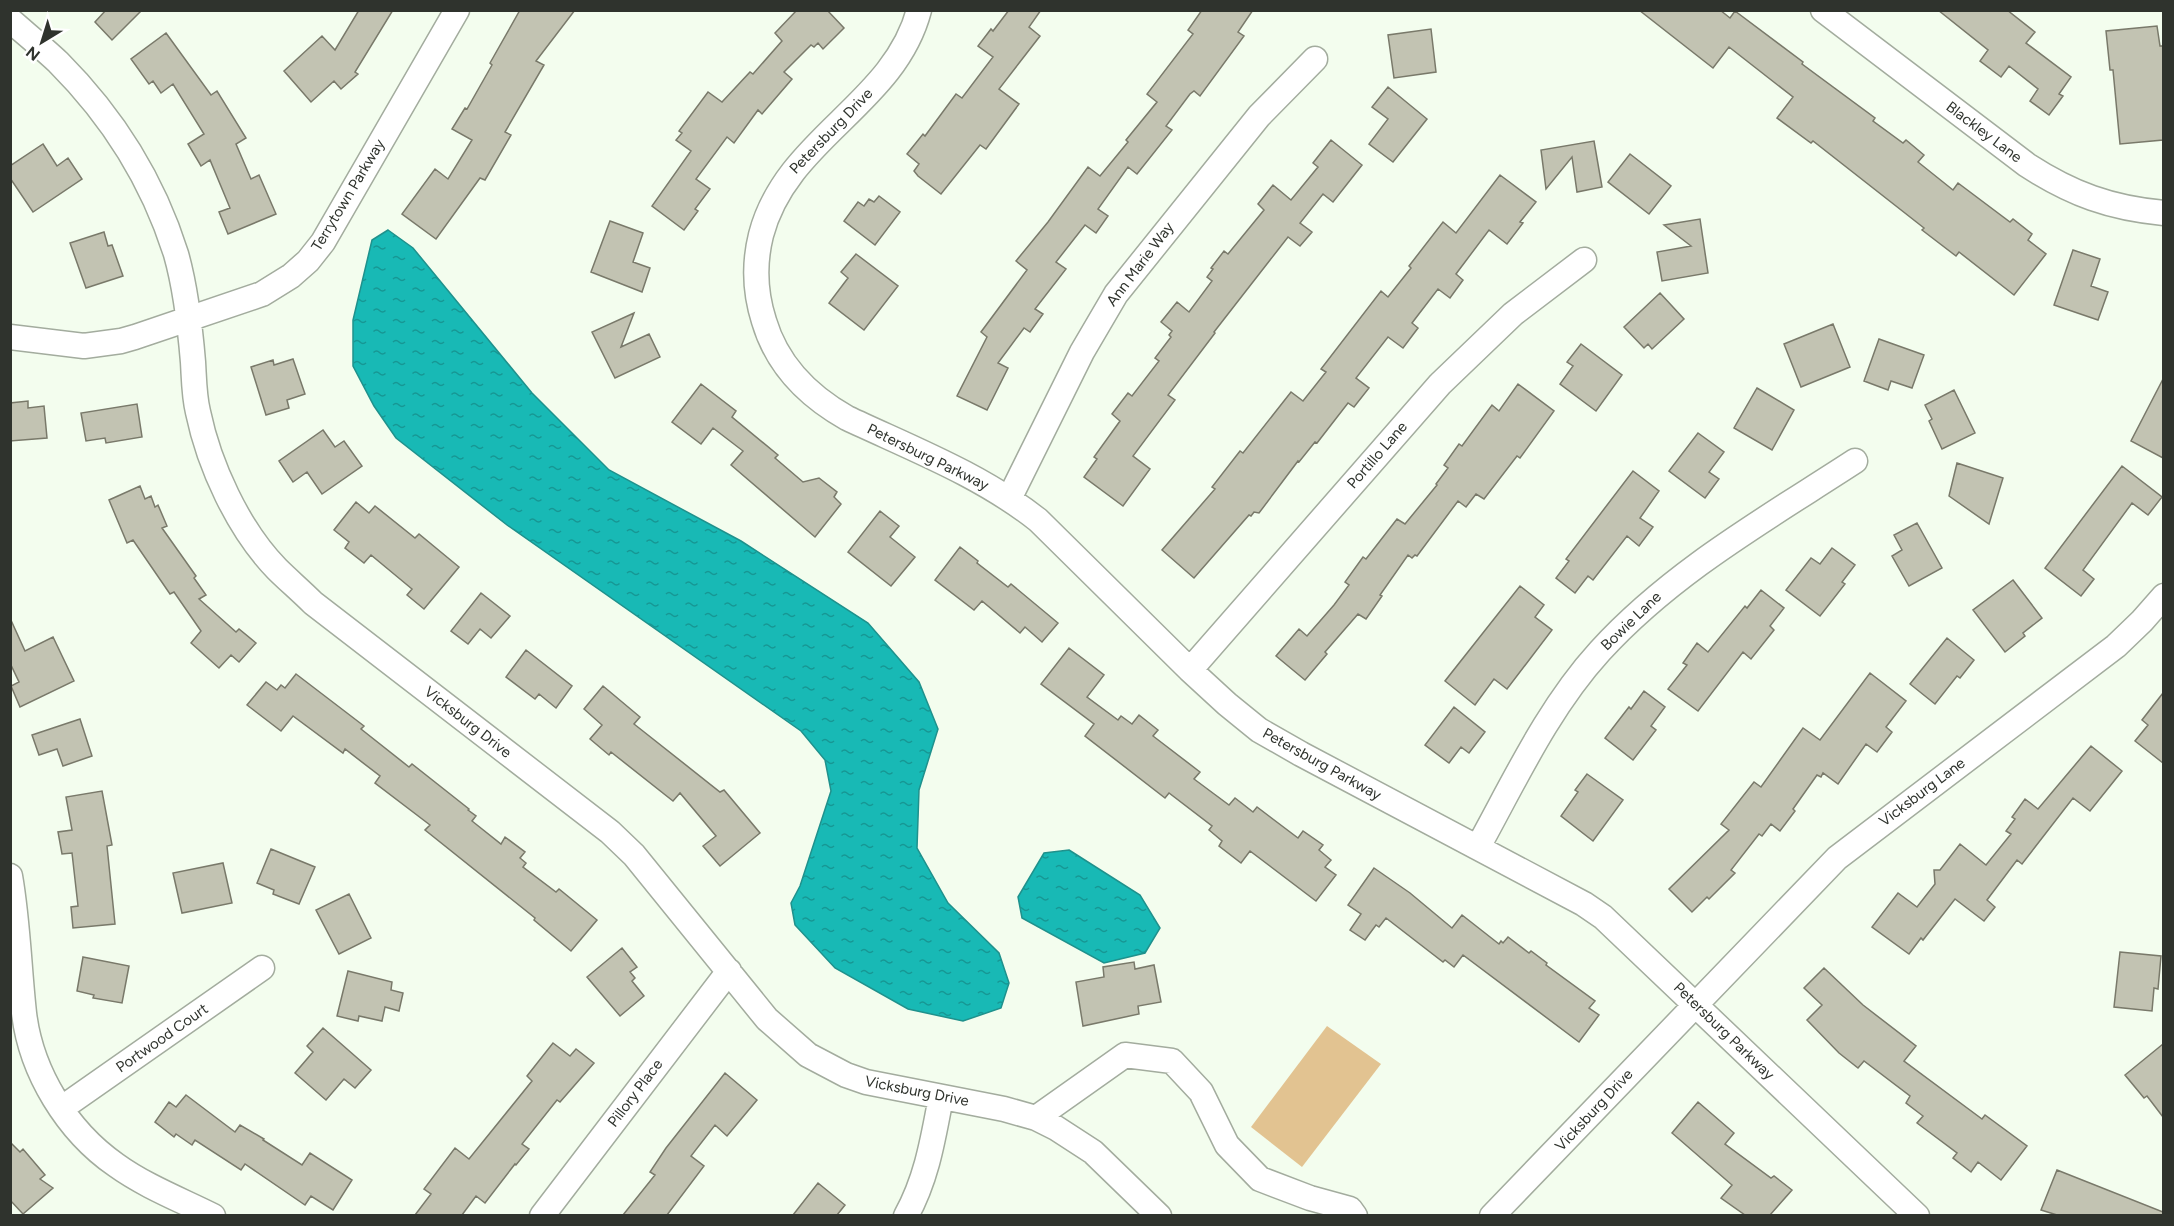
<svg xmlns="http://www.w3.org/2000/svg" width="2174" height="1226" viewBox="0 0 2174 1226" font-family="Figtree,sans-serif">
<style>
.park{fill:#e2c391}
.water{fill:url(#water-ripples);stroke:#1f918c;stroke-width:1.5}
.building{fill:#c2c3b2;stroke:#79796a;stroke-width:1.5}
.lines{fill:none;stroke-linecap:round;stroke-linejoin:round}
.minor-casing{stroke:#a3ac9e;stroke-width:27}
.minor{stroke:#fff;stroke-width:24}
.labels{text-anchor:middle;stroke-width:4.5;stroke-linejoin:round;paint-order:stroke}
.street-label{font-size:15px;fill:#2f332d;stroke:#fff}
</style>
<defs>
<pattern id="water-ripples" width="26" height="14" patternUnits="userSpaceOnUse" patternTransform="scale(1.5)"><rect width="26" height="14" fill="#18b9b5"/><path d="M2 4q2-2 4 0t4 0M15 11q2-2 4 0t4 0" fill="none" stroke="#169794"/></pattern>
</defs>
<rect width="100%" height="100%" fill="#f3fdee"/>
<path class="park" d="M 1327,1026 L 1381,1064 L 1302,1167 L 1251,1127 Z"/>
<path class="water" d="M 388,230 L 413,248 L 532,393 L 609,470 L 741,541 L 868,623 L 919,682 L 938,729 L 919,790 L 917,848 L 948,903 L 999,953 L 1009,983 L 1001,1008 L 963,1021 L 908,1009 L 835,968 L 795,925 L 791,903 L 800,886 L 831,791 L 825,760 L 801,731 L 507,525 L 396,438 L 374,406 L 353,366 L 353,320 L 372,240 Z
M 1069,850 L 1140,895 L 1160,928 L 1145,953 L 1104,963 L 1022,918 L 1018,897 L 1044,853 Z"/>
<path class="building" d="M 106,10 L 142,10 L 112,40 L 95,22 Z
M 359,10 L 393,10 L 355,72 L 358,74 L 341,89 L 334,81 L 311,102 L 284,71 L 322,36 L 335,50 Z
M 520,10 L 575,10 L 536,61 L 544,65 L 505,132 L 511,135 L 485,180 L 480,178 L 436,239 L 402,214 L 435,169 L 448,179 L 472,140 L 452,129 L 465,108 L 467,109 L 492,65 L 490,63 Z
M 797,10 L 827,10 L 844,28 L 823,49 L 818,43 L 814,47 L 811,45 L 784,72 L 792,79 L 762,114 L 758,110 L 734,143 L 727,137 L 696,179 L 710,189 L 695,209 L 698,211 L 684,230 L 652,206 L 691,151 L 676,140 L 682,133 L 679,131 L 708,92 L 722,102 L 750,72 L 753,74 L 782,41 L 775,33 Z
M 1009,10 L 1041,10 L 1029,27 L 1040,36 L 999,89 L 1019,104 L 986,149 L 980,145 L 941,194 L 918,176 L 914,171 L 919,164 L 907,154 L 923,134 L 925,136 L 956,94 L 962,98 L 993,57 L 978,46 L 991,29 L 993,31 Z
M 1202,10 L 1253,10 L 1238,32 L 1244,36 L 1200,96 L 1194,91 L 1190,94 L 1166,126 L 1172,130 L 1137,174 L 1128,167 L 1098,209 L 1108,216 L 1096,233 L 1085,225 L 1056,262 L 1066,269 L 1035,309 L 1043,314 L 1030,332 L 1024,328 L 998,363 L 1008,368 L 987,410 L 957,396 L 987,337 L 981,332 L 1027,270 L 1016,261 L 1048,222 L 1088,167 L 1100,176 L 1128,142 L 1126,140 L 1157,102 L 1147,94 L 1193,34 L 1188,30 Z
M 1639,10 L 1720,10 L 1730,18 L 1735,11 L 1803,62 L 1802,64 L 1875,118 L 1873,121 L 1903,143 L 1906,140 L 1924,155 L 1918,162 L 1953,190 L 1958,183 L 2010,222 L 2013,219 L 2032,234 L 2028,240 L 2046,254 L 2014,295 L 1959,252 L 1956,256 L 1922,230 L 1924,228 L 1813,141 L 1811,143 L 1777,118 L 1793,97 L 1729,47 L 1713,68 Z
M 1938,10 L 2007,10 L 2035,32 L 2026,43 L 2071,77 L 2059,94 L 2063,96 L 2049,115 L 2030,101 L 2038,89 L 2009,66 L 2001,77 L 1980,61 L 1988,50 Z
M 2157,26 L 2160,46 L 2163,46 L 2163,140 L 2120,144 L 2113,70 L 2110,70 L 2106,31 Z
M 1431,29 L 1436,72 L 1394,78 L 1388,35 Z
M 166,33 L 211,95 L 217,91 L 246,138 L 236,144 L 251,179 L 259,175 L 276,214 L 228,234 L 219,212 L 230,208 L 210,160 L 201,166 L 188,144 L 204,134 L 173,84 L 161,93 L 153,81 L 149,84 L 131,59 Z
M 1388,87 L 1427,119 L 1393,162 L 1369,144 L 1388,119 L 1372,107 Z
M 1331,140 L 1362,165 L 1333,202 L 1323,194 L 1300,223 L 1312,232 L 1300,246 L 1288,237 L 1214,332 L 1215,333 L 1168,395 L 1175,400 L 1133,456 L 1150,469 L 1123,506 L 1084,477 L 1097,459 L 1094,457 L 1120,421 L 1112,414 L 1128,393 L 1132,396 L 1159,361 L 1155,358 L 1171,337 L 1169,335 L 1172,331 L 1161,322 L 1177,302 L 1189,312 L 1212,281 L 1207,277 L 1213,269 L 1211,268 L 1224,251 L 1228,254 L 1264,210 L 1258,204 L 1273,185 L 1291,200 L 1318,167 L 1313,163 Z
M 1594,141 L 1602,187 L 1577,192 L 1572,157 L 1546,189 L 1541,150 Z
M 43,144 L 57,166 L 68,158 L 82,179 L 33,212 L 10,178 L 10,166 Z
M 1630,154 L 1671,186 L 1649,214 L 1608,182 Z
M 1500,175 L 1536,202 L 1520,222 L 1523,223 L 1507,244 L 1489,230 L 1456,274 L 1463,280 L 1450,298 L 1438,289 L 1412,323 L 1418,328 L 1403,348 L 1388,337 L 1356,378 L 1369,388 L 1354,407 L 1348,403 L 1317,443 L 1315,442 L 1299,462 L 1298,461 L 1259,513 L 1254,512 L 1251,516 L 1249,515 L 1194,578 L 1162,550 L 1215,489 L 1212,487 L 1240,451 L 1243,453 L 1291,392 L 1303,401 L 1326,372 L 1321,369 L 1381,291 L 1388,297 L 1411,268 L 1409,266 L 1443,222 L 1456,233 Z
M 879,196 L 900,212 L 875,245 L 844,221 L 858,202 L 864,206 L 869,199 L 874,202 Z
M 1700,219 L 1708,273 L 1662,281 L 1657,252 L 1691,246 L 1664,225 Z
M 610,221 L 643,233 L 633,262 L 650,268 L 642,292 L 591,272 Z
M 104,232 L 108,246 L 112,245 L 123,276 L 86,288 L 70,243 Z
M 2073,250 L 2100,259 L 2091,286 L 2108,292 L 2098,320 L 2054,305 Z
M 856,254 L 898,286 L 864,330 L 829,303 L 848,278 L 841,272 Z
M 1660,293 L 1684,319 L 1652,349 L 1648,344 L 1644,348 L 1624,327 Z
M 634,313 L 621,347 L 649,334 L 660,357 L 615,378 L 592,332 Z
M 1833,324 L 1850,367 L 1801,387 L 1784,344 Z
M 1879,339 L 1924,355 L 1912,388 L 1891,381 L 1888,390 L 1864,381 Z
M 1581,344 L 1622,375 L 1596,411 L 1560,384 L 1573,366 L 1567,362 Z
M 293,359 L 305,394 L 287,400 L 289,408 L 266,415 L 251,367 L 273,360 L 274,365 Z
M 2163,379 L 2163,458 L 2131,441 Z
M 701,384 L 736,411 L 732,417 L 778,455 L 775,458 L 803,482 L 819,478 L 837,492 L 834,497 L 841,504 L 815,537 L 731,465 L 743,451 L 713,428 L 701,444 L 672,422 Z
M 1518,384 L 1554,411 L 1520,458 L 1517,456 L 1484,499 L 1476,494 L 1466,507 L 1458,501 L 1417,556 L 1415,555 L 1412,558 L 1408,555 L 1380,595 L 1382,596 L 1366,619 L 1358,614 L 1325,652 L 1327,654 L 1305,680 L 1276,656 L 1299,629 L 1307,636 L 1334,605 L 1349,585 L 1345,582 L 1363,557 L 1366,559 L 1397,519 L 1405,524 L 1437,485 L 1436,484 L 1448,468 L 1444,465 L 1459,444 L 1462,446 L 1492,405 L 1499,411 Z
M 1757,388 L 1794,410 L 1772,450 L 1734,428 Z
M 1954,390 L 1975,433 L 1942,449 L 1929,421 L 1932,419 L 1925,405 Z
M 28,401 L 28,408 L 44,406 L 47,438 L 10,441 L 10,403 Z
M 137,404 L 142,437 L 106,443 L 105,438 L 86,441 L 81,413 Z
M 323,430 L 335,447 L 344,441 L 362,466 L 322,494 L 307,472 L 293,482 L 279,461 Z
M 1698,433 L 1724,452 L 1709,472 L 1719,479 L 1705,498 L 1669,471 Z
M 1957,463 L 2003,478 L 1989,524 L 1949,496 Z
M 2122,466 L 2162,497 L 2148,515 L 2132,503 L 2083,570 L 2094,579 L 2081,596 L 2045,568 Z
M 1633,471 L 1659,491 L 1640,518 L 1653,527 L 1639,546 L 1627,536 L 1593,580 L 1588,576 L 1575,593 L 1556,578 L 1569,561 L 1566,559 Z
M 140,486 L 145,499 L 151,496 L 155,507 L 158,505 L 167,526 L 162,528 L 196,576 L 194,578 L 206,595 L 199,599 L 236,632 L 239,629 L 256,643 L 239,662 L 231,655 L 219,668 L 191,643 L 201,631 L 174,592 L 170,594 L 133,540 L 127,543 L 109,500 Z
M 356,502 L 369,513 L 375,506 L 415,538 L 419,534 L 459,567 L 424,609 L 407,595 L 412,589 L 371,555 L 364,563 L 345,548 L 349,542 L 334,530 Z
M 880,511 L 899,526 L 890,537 L 915,557 L 891,586 L 848,552 Z
M 1917,523 L 1942,568 L 1909,586 L 1892,556 L 1902,550 L 1894,535 Z
M 960,547 L 978,561 L 977,563 L 1008,587 L 1011,584 L 1058,623 L 1042,642 L 1025,627 L 1020,633 L 982,601 L 974,610 L 935,580 Z
M 1832,548 L 1855,565 L 1842,582 L 1845,584 L 1820,616 L 1786,590 L 1811,558 L 1820,564 Z
M 2013,580 L 2042,618 L 2023,633 L 2025,636 L 2005,652 L 1973,610 Z
M 1520,586 L 1544,605 L 1535,617 L 1552,630 L 1507,689 L 1494,679 L 1475,705 L 1445,681 Z
M 1761,590 L 1784,608 L 1770,626 L 1774,630 L 1751,659 L 1743,652 L 1698,711 L 1668,689 L 1687,665 L 1683,663 L 1697,643 L 1708,652 L 1745,606 L 1747,608 Z
M 481,593 L 510,616 L 491,638 L 480,629 L 468,644 L 451,631 Z
M 10,618 L 25,651 L 53,637 L 74,681 L 20,707 L 11,686 L 19,682 L 10,663 Z
M 1947,638 L 1974,660 L 1960,678 L 1957,676 L 1935,704 L 1910,684 Z
M 1069,648 L 1104,675 L 1087,697 L 1118,720 L 1121,716 L 1132,724 L 1139,715 L 1158,730 L 1153,736 L 1200,772 L 1194,779 L 1229,805 L 1235,798 L 1253,812 L 1257,807 L 1298,838 L 1303,831 L 1323,845 L 1319,850 L 1331,860 L 1325,867 L 1336,875 L 1316,901 L 1250,851 L 1241,863 L 1219,846 L 1222,841 L 1209,830 L 1212,826 L 1169,793 L 1165,798 L 1085,736 L 1094,724 L 1041,684 Z
M 526,650 L 572,686 L 556,708 L 539,694 L 535,699 L 506,677 Z
M 1870,673 L 1906,701 L 1886,727 L 1892,732 L 1877,752 L 1866,744 L 1838,784 L 1823,773 L 1821,777 L 1817,775 L 1793,809 L 1795,811 L 1780,831 L 1771,824 L 1762,836 L 1759,834 L 1731,870 L 1735,873 L 1709,899 L 1707,897 L 1692,912 L 1669,889 L 1729,830 L 1721,824 L 1754,782 L 1761,787 L 1803,728 L 1820,740 Z
M 296,674 L 364,726 L 361,729 L 409,767 L 412,764 L 469,809 L 468,810 L 476,816 L 472,821 L 501,844 L 505,837 L 525,852 L 520,858 L 526,863 L 523,867 L 556,892 L 559,889 L 597,920 L 571,951 L 534,920 L 535,918 L 425,830 L 430,825 L 375,783 L 380,776 L 345,749 L 343,753 L 293,716 L 281,731 L 247,705 L 266,682 L 277,690 L 281,685 L 285,688 Z
M 603,686 L 640,717 L 634,724 L 720,792 L 724,790 L 760,833 L 720,866 L 703,846 L 716,836 L 680,793 L 673,801 L 611,752 L 609,755 L 590,739 L 602,725 L 584,709 Z
M 1644,691 L 1665,707 L 1651,726 L 1656,730 L 1633,760 L 1605,738 L 1629,707 L 1631,709 Z
M 2163,693 L 2163,763 L 2135,741 L 2148,725 L 2142,720 Z
M 1454,707 L 1485,732 L 1469,753 L 1461,747 L 1449,763 L 1425,745 Z
M 80,719 L 92,756 L 63,766 L 57,749 L 39,755 L 32,735 Z
M 2091,746 L 2122,771 L 2090,811 L 2073,798 L 2022,864 L 2017,860 L 1987,900 L 1995,907 L 1984,921 L 1955,899 L 1923,940 L 1921,938 L 1909,954 L 1872,927 L 1898,893 L 1917,907 L 1935,884 L 1934,870 L 1940,870 L 1960,844 L 1986,865 L 2011,834 L 2006,831 L 2015,819 L 2012,817 L 2025,799 L 2038,809 Z
M 1587,774 L 1623,800 L 1593,841 L 1561,816 L 1578,792 L 1575,790 Z
M 102,791 L 112,845 L 107,846 L 115,924 L 73,928 L 71,907 L 78,906 L 72,853 L 62,854 L 58,832 L 72,830 L 66,797 Z
M 271,849 L 315,867 L 299,904 L 273,894 L 274,890 L 257,883 Z
M 223,863 L 232,903 L 182,913 L 173,873 Z
M 1374,868 L 1410,893 L 1452,928 L 1462,915 L 1499,944 L 1501,941 L 1503,943 L 1508,937 L 1529,953 L 1531,951 L 1547,963 L 1546,965 L 1595,1001 L 1589,1008 L 1599,1015 L 1579,1042 L 1463,955 L 1454,967 L 1445,960 L 1443,962 L 1386,918 L 1379,927 L 1376,925 L 1365,940 L 1350,930 L 1361,914 L 1348,905 Z
M 349,894 L 371,938 L 339,954 L 316,910 Z
M 622,948 L 637,967 L 630,972 L 635,978 L 632,981 L 644,996 L 620,1016 L 587,977 Z
M 2120,952 L 2161,956 L 2158,989 L 2154,988 L 2152,1011 L 2114,1007 Z
M 83,957 L 129,966 L 122,1003 L 93,998 L 94,995 L 77,991 Z
M 1134,962 L 1135,969 L 1154,965 L 1161,1002 L 1138,1006 L 1139,1014 L 1083,1026 L 1076,982 L 1104,977 L 1103,967 Z
M 1824,968 L 1863,1005 L 1916,1046 L 1904,1061 L 1982,1119 L 1985,1115 L 2027,1146 L 2001,1180 L 1978,1162 L 1971,1172 L 1953,1158 L 1957,1153 L 1917,1123 L 1923,1116 L 1906,1103 L 1910,1096 L 1864,1061 L 1858,1068 L 1839,1053 L 1807,1020 L 1822,1005 L 1804,988 Z
M 348,971 L 392,982 L 391,990 L 403,993 L 399,1011 L 385,1007 L 382,1021 L 359,1016 L 358,1021 L 337,1016 Z
M 323,1028 L 371,1070 L 355,1088 L 344,1079 L 326,1100 L 295,1073 L 313,1052 L 307,1046 Z
M 553,1043 L 570,1056 L 576,1049 L 594,1063 L 560,1102 L 557,1100 L 522,1144 L 529,1149 L 516,1165 L 515,1164 L 485,1203 L 476,1196 L 462,1215 L 415,1215 L 431,1194 L 424,1189 L 455,1148 L 469,1159 L 532,1081 L 527,1076 Z
M 2163,1044 L 2163,1117 L 2147,1096 L 2144,1098 L 2125,1075 Z
M 725,1073 L 757,1100 L 727,1136 L 715,1125 L 691,1156 L 704,1166 L 667,1215 L 623,1215 L 655,1175 L 650,1172 L 666,1148 Z
M 186,1095 L 235,1132 L 240,1125 L 264,1139 L 263,1140 L 302,1165 L 310,1153 L 352,1180 L 333,1210 L 311,1196 L 305,1205 L 245,1164 L 241,1170 L 195,1140 L 192,1145 L 176,1134 L 174,1137 L 155,1122 L 169,1102 L 176,1107 Z
M 1698,1102 L 1734,1133 L 1725,1144 L 1771,1178 L 1774,1176 L 1792,1190 L 1770,1215 L 1745,1215 L 1721,1198 L 1732,1185 L 1672,1133 Z
M 10,1142 L 20,1152 L 23,1149 L 45,1175 L 40,1179 L 53,1188 L 23,1214 L 10,1200 Z
M 2057,1170 L 2163,1212 L 2163,1215 L 2057,1215 L 2041,1210 Z
M 818,1183 L 845,1205 L 837,1215 L 793,1215 Z"/>
<g class="lines">
<g class="minor-casing">
<path id="minor" d="M 919,10 C 894,105 786,138 761,235 C 754,263 755,293 764,321 C 777,365 808,396 847,418 C 913,449 981,475 1038,520 L 1190,670 L 1227,704 L 1259,730 L 1301,754 L 1584,904 L 1603,917 L 1917,1216
M 1823,10 L 2027,165 C 2072,194 2110,208 2164,213
M 10,20 C 26,34 43,48 58,62 C 113,117 153,181 176,254 C 186,289 190,326 193,362 C 194,378 194,396 198,412 C 209,465 238,529 277,569 C 288,580 301,591 313,603 L 610,832 L 634,855 L 767,1019 L 808,1055 L 846,1075 L 866,1082 L 1004,1109 L 1036,1118 L 1056,1128 L 1093,1152 L 1159,1216
M 10,337 L 84,346 L 121,341 L 135,337 L 262,294 L 291,276 L 308,261 L 323,242 L 457,10
M 1009,499 L 1082,352 L 1116,294 L 1259,116 L 1315,59
M 1190,670 L 1440,384 L 1513,314 L 1584,260
M 1478,847 C 1515,780 1548,708 1600,651 C 1672,572 1766,519 1855,461
M 10,876 C 18,921 19,968 24,1013 C 31,1072 67,1131 116,1165 C 145,1186 181,1200 213,1216
M 62,1108 L 262,968
M 1036,1118 L 1125,1055 L 1172,1061 L 1201,1092 L 1227,1145 L 1260,1179 L 1310,1198 L 1350,1209 L 1355,1216
M 542,1216 L 729,971
M 906,1216 C 927,1178 933,1139 941,1097
M 1492,1216 L 1837,858 L 2116,646 L 2142,621 L 2164,596"/>
</g>
<use href="#minor" class="minor"/>
</g>
<g class="labels">
<g class="street-label">
<text transform="translate(831 131) rotate(-46)" y="5">Petersburg Drive</text>
<text transform="translate(1984 132) rotate(37)" y="5">Blackley Lane</text>
<text transform="translate(348 195) rotate(-59)" y="5">Terrytown Parkway</text>
<text transform="translate(1140 264) rotate(-53)" y="5">Ann Marie Way</text>
<text transform="translate(1377 455) rotate(-49)" y="5">Portillo Lane</text>
<text transform="translate(928 457) rotate(26)" y="5">Petersburg Parkway</text>
<text transform="translate(1631 621) rotate(-44)" y="5">Bowie Lane</text>
<text transform="translate(468 722) rotate(38)" y="5">Vicksburg Drive</text>
<text transform="translate(1322 764) rotate(29)" y="5">Petersburg Parkway</text>
<text transform="translate(1922 792) rotate(-37)" y="5">Vicksburg Lane</text>
<text transform="translate(1724 1031) rotate(44)" y="5">Petersburg Parkway</text>
<text transform="translate(162 1038) rotate(-35)" y="5">Portwood Court</text>
<text transform="translate(917 1091) rotate(11)" y="5">Vicksburg Drive</text>
<text transform="translate(635 1093) rotate(-53)" y="5">Pillory Place</text>
<text transform="translate(1594 1110) rotate(-47)" y="5">Vicksburg Drive</text>
</g>
</g>
<rect width="2174" height="1226" fill="none" stroke="#2f332d" stroke-width="24"/>
<g transform="translate(42 42) rotate(218)" stroke="#ffffff" stroke-width="4.5" paint-order="stroke">
<path d="M0-4.5L10 22L0 15L-10 22Z" fill="#2f332d"/>
<text y="-9" font-size="16" font-weight="bold" text-anchor="middle" fill="#2f332d">N</text>
</g>
</svg>
